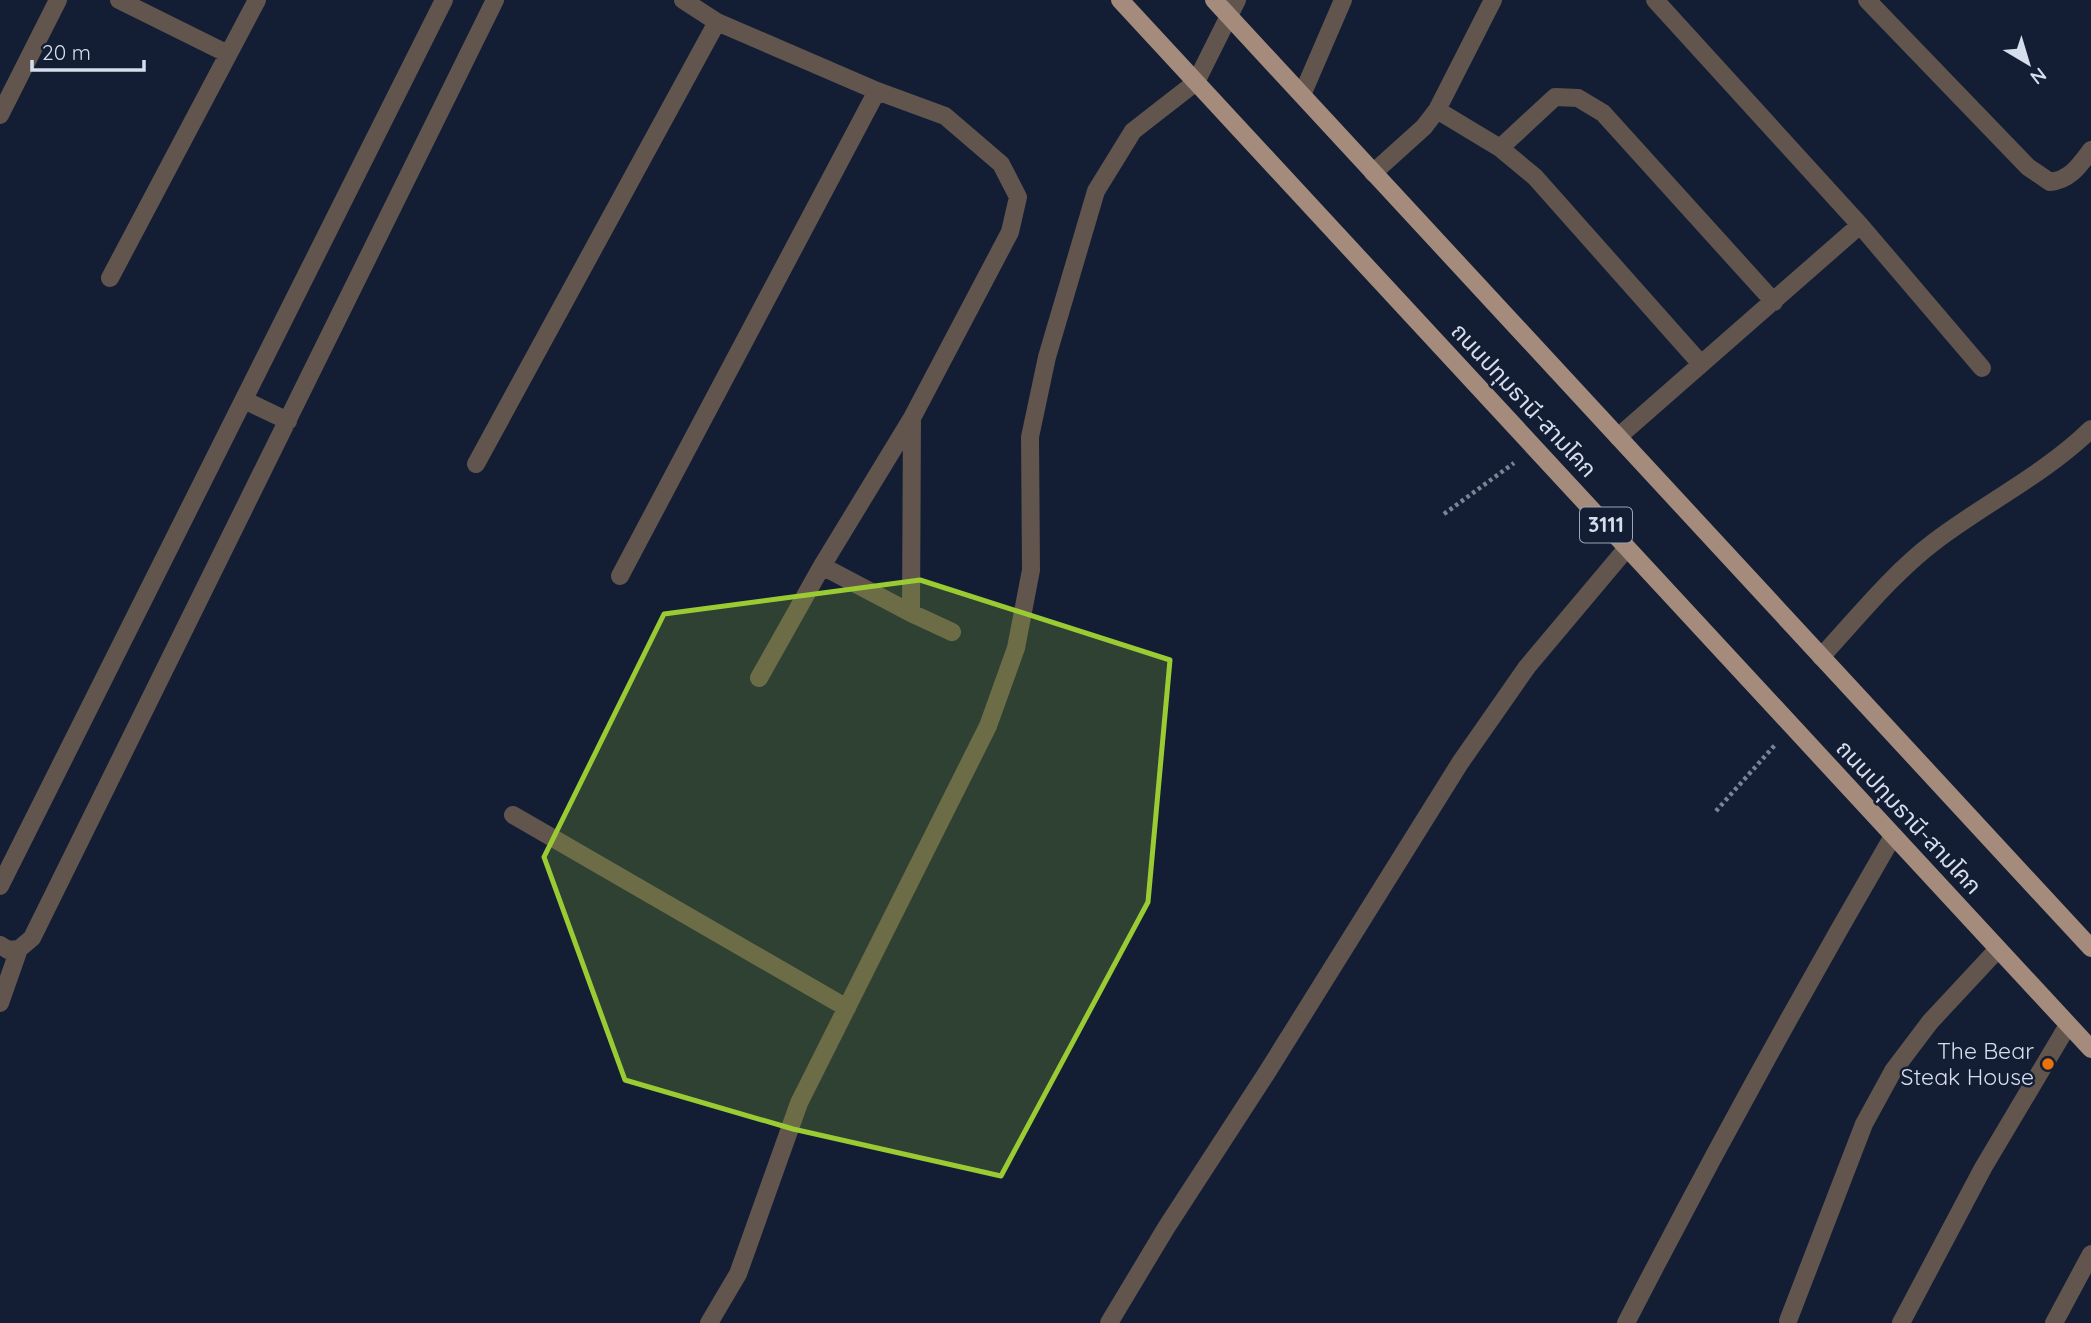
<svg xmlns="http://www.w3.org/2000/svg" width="2091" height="1323" viewBox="0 0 2091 1323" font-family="Quicksand,'Noto Sans Thai',sans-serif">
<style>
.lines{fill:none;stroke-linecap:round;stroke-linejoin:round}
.path{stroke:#7b8496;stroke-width:4.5;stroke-dasharray:3.5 3.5;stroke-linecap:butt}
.minor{stroke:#61554d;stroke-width:18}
.major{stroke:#a48b7b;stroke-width:18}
.marked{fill:#9bcb33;fill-opacity:0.2;stroke:#9bcb33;stroke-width:5;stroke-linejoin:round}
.food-dot{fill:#e8710a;stroke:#131e34;stroke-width:2.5}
.labels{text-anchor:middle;stroke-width:5;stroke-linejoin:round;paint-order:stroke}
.shield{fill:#131e34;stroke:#9ca4b6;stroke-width:2}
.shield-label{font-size:21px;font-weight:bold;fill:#d6deed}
.street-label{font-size:23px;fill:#d6deed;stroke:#131e34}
.poi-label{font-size:23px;fill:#d6deed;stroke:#131e34;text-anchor:end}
</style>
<rect width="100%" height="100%" fill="#131e34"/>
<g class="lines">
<path class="path" d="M 1444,514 L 1514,463
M 1716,811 L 1775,745"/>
<path class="minor" d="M 119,0 L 228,54
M 683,0 L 717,22 L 877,91 L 945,116 L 1001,164 L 1018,197 L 1010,232 L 912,418 L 822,566 L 759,678
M 1655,0 L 1860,225 L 1982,368
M 1867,0 L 2028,167 L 2050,182 C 2070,180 2079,166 2091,150
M 1302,95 L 1343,0
M 1437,110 L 1500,148 L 1535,177 L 1701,364
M 0,115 L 58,0
M 1500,148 L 1555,97 L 1578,98 L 1603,113 L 1774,302
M 1373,173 L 1424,127 L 1437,110 L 1493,0
M 110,278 L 257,0
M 244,400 L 288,421
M 1618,437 L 1860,225
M 476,464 L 717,22
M 822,566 L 911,613 L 952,632
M 620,576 L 877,91
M 911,613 L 912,418
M 1821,657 C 1857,618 1892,574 1934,542 C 1985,503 2045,474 2091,429
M 513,815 L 847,1008
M 0,886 L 444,0
M 0,945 L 8,950 L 19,949 L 32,938 L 495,0
M 0,1003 L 19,949
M 1788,1321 L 1864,1124 L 1893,1071 L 1930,1022 L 1998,949
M 709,1323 L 738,1274 L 799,1103 L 988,726 L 1016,648 L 1031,570 L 1030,437 L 1047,357 L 1096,191 L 1133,131 L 1196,82 L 1237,0
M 1109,1323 L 1166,1228 L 1266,1074 L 1460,763 L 1527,667 L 1627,548
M 1626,1323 C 1711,1158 1800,996 1893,836
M 1901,1323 L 1983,1168 L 2068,1025
M 2054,1323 L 2091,1254"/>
<path class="major" d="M 1120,0 L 2091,1049
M 1214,0 L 2091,948"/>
</g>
<path class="marked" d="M 920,580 L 1170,660 L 1148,902 L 1001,1176 L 793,1129 L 625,1080 L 544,857 L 664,614 Z"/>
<circle class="food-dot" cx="2048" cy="1064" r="7"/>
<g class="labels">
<rect class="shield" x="1580" y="507.5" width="52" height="35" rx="5"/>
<g class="shield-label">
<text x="1606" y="532">3111</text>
</g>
<g class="street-label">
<text transform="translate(1524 400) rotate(47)" y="8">ถนนปทุมธานี-สามโคก</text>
<text transform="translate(1909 817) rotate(47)" y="8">ถนนปทุมธานี-สามโคก</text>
</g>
<g class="poi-label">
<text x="2034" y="1059">The Bear<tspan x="2034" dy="26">Steak House</tspan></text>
</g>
</g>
<g transform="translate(2028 63) rotate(142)" stroke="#131e34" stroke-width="5" paint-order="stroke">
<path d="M0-5L12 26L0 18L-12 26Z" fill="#d6deed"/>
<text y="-10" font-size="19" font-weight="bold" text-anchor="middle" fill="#d6deed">N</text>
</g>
<path d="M32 60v10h112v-10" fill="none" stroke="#d6deed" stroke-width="3.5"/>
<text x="42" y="60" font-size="21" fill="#d6deed" stroke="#131e34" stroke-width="5" paint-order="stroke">20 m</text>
</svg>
